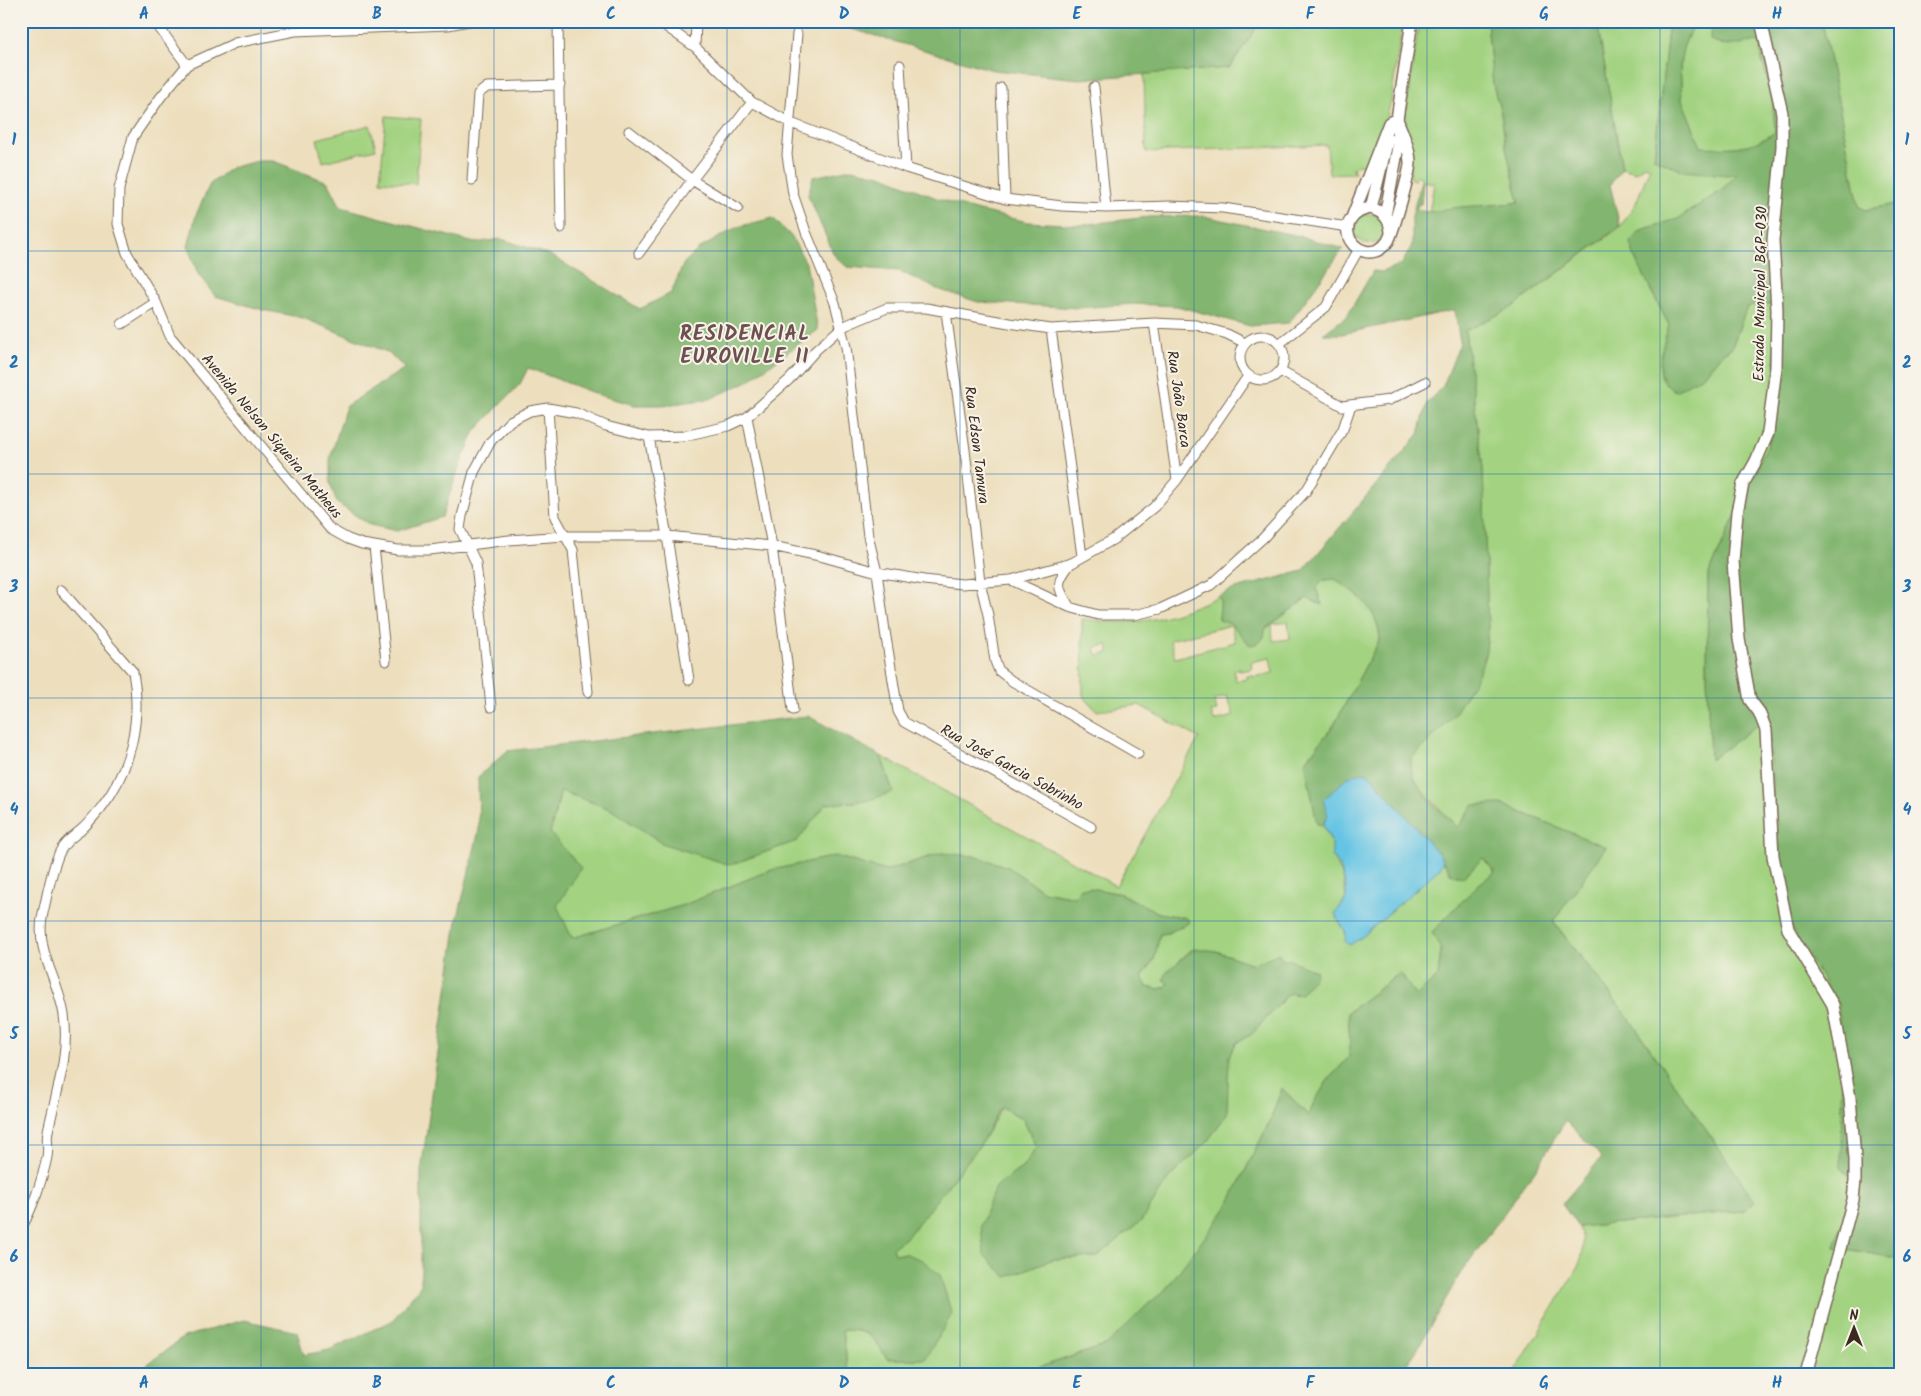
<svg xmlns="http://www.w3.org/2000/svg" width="1921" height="1396" viewBox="0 0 1921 1396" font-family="Kalam,sans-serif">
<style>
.green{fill:#a3d381;stroke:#6f7e50;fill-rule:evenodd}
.forest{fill:#82b56f;stroke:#5e7046}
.water{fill:#65c4e4;stroke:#507781}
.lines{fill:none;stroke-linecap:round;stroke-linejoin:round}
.street-casing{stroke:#796956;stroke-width:11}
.secondary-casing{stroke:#796956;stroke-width:14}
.street{stroke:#fff;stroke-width:9}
.secondary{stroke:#fff;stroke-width:11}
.grid{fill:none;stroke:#1f6fb2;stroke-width:1;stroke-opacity:0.55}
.labels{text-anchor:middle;stroke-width:4;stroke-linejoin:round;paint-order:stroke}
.street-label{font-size:15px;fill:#3b2a1e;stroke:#f7f3e8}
.district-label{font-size:20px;font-weight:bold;letter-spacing:1px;fill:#6e5051;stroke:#f7f3e8}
.neatline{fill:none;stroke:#1f6fb2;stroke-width:2}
.grid-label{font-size:16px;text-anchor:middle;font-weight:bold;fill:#1f6fb2}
</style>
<rect width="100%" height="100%" fill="#f7f3e8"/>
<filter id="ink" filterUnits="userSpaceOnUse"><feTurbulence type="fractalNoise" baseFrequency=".02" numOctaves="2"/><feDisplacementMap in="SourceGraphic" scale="10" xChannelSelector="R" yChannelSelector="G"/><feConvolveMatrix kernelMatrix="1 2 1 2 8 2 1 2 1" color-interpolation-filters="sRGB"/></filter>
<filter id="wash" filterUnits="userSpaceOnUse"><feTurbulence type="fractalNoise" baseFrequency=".0096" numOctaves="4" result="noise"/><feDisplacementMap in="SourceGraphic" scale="20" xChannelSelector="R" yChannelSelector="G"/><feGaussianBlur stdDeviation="1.12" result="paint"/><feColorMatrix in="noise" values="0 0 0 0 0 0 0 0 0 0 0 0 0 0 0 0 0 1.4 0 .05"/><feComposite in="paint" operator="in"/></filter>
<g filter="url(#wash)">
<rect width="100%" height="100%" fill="#eddfbd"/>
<path class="green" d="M 1011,21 L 1069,21 L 1025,25 Z
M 1261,21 L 1403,21 L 1391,101 L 1386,121 L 1369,161 L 1363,165 L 1359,164 L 1353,168 L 1355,173 L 1329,174 L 1327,145 L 1146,152 L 1144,74 L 1229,68 Z
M 1419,21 L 1487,21 L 1493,85 L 1501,113 L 1506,147 L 1519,202 C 1489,207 1458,207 1429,213 L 1434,183 L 1421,181 L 1421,177 L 1416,175 L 1415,180 L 1411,179 L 1405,118 Z
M 1597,21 L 1669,21 L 1654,158 L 1738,172 L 1722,190 L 1678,219 L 1641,230 L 1650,289 L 1669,325 L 1660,357 L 1697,379 L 1704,375 L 1721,355 L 1732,347 L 1747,307 L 1777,303 L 1773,433 L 1708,576 L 1707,675 L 1710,760 L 1769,716 L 1776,861 L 1838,1004 L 1855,1180 L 1835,1247 L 1900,1259 L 1900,1375 L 1513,1375 L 1578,1267 C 1584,1252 1586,1242 1578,1227 L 1743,1211 L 1754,1201 L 1629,1018 L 1553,921 L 1606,847 L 1501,804 L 1467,813 L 1458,828 L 1415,782 L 1410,766 L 1412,758 L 1454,715 L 1485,656 L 1488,631 L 1483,468 L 1465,331 L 1511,308 L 1620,227 L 1636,203 L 1650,167 L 1644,165 L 1636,172 L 1622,168 Z
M 1694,21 L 1711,21 L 1710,24 L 1759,41 L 1762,61 L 1769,85 L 1774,110 L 1775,132 C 1753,149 1728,148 1701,148 L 1682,100 L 1680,65 L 1683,48 Z
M 1822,21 L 1900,21 L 1900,203 L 1865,210 L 1859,206 Z
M 386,116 L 421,119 L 416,184 L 380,181 Z
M 370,125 L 376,149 L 323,162 L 317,139 Z
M1354 229a15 15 0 1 1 30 0a15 15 0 1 1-30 0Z
M 1335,579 C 1359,596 1377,607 1380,639 L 1334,725 L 1305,762 L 1317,823 L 1323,825 L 1332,843 L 1337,867 L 1343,876 L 1346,899 L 1338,909 L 1336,917 C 1340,924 1347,929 1345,937 L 1350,944 L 1362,937 L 1440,868 L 1443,861 L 1452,875 L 1463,877 L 1483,858 L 1495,872 L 1478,885 L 1441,950 L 1438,976 L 1416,997 L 1400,973 L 1348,1012 L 1350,1043 L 1349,1057 L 1328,1080 L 1313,1104 L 1309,1116 L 1282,1089 L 1270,1121 L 1226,1209 L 1165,1290 L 1144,1308 L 1107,1345 L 1016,1375 L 849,1375 L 841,1330 C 871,1330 872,1336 887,1359 L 925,1359 L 943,1287 L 940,1275 L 906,1254 L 894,1254 L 891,1248 L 906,1238 L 981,1144 L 1002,1107 L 1023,1119 L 1036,1147 L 1023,1167 L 995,1187 L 1007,1277 L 1053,1259 L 1097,1257 L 1141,1221 L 1169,1178 L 1207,1142 L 1227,1074 L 1229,1056 L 1237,1042 L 1252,1034 L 1289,993 L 1298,995 L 1316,971 L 1304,966 L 1253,964 L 1216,951 L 1191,950 L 1180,960 L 1166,987 L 1158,989 L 1147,987 L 1141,977 L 1154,960 L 1160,934 L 1168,933 L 1187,918 L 1159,913 L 1121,894 L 1090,888 L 1080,889 L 1075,897 L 1043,891 L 1008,867 L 973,856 L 941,853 L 886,871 L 835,856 L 768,871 L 684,905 L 572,938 L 556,906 L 550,833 L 561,791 L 610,809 L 664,844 L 797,841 L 826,804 L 866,801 L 893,791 L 881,756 L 1116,886 L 1199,738 L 1139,705 L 1097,711 L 1083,696 L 1082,619 C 1094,620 1105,622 1117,622 C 1153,624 1188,610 1219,596 C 1222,603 1219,611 1219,620 L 1231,624 L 1250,644 L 1265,629 L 1307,598 L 1322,605 L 1316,588 L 1324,580 ZM 1288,622 L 1290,639 L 1273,641 L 1272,624 ZM 1231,625 L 1235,642 L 1175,658 L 1170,640 ZM 1108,645 L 1109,653 L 1097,655 L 1095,647 ZM 1270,658 L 1273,673 L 1254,677 L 1253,675 L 1247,676 L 1247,679 L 1236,681 L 1234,670 L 1240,669 L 1240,671 L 1252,669 L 1251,662 ZM 1227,696 L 1234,716 L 1214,721 L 1211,712 L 1217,711 L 1214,700 Z"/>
<path class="forest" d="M 824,21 L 1011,21 L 1026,25 L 1069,21 L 1261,21 L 1229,68 L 1079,79 L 993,70 Z
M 1487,21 L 1597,21 L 1622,168 L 1610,185 L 1620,226 L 1511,308 L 1465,331 L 1483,468 L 1488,631 L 1485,656 L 1478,675 L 1454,715 L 1412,758 C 1405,783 1442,811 1458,828 L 1473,805 L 1501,804 L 1606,847 L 1553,922 L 1629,1018 L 1755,1201 L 1743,1211 L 1578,1227 L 1562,1204 L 1602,1157 L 1565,1121 L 1539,1165 L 1460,1274 L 1417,1350 L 1399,1375 L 1016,1375 L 1107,1345 L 1144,1308 L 1165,1290 L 1226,1209 L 1270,1121 L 1282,1088 L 1309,1116 L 1313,1104 L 1328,1080 L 1349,1057 L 1350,1043 L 1348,1012 L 1400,973 L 1416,996 L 1438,976 L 1441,950 L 1432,932 L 1478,885 L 1495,872 L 1483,858 L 1463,877 L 1452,875 L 1439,854 L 1369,774 L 1363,772 L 1348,777 L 1323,825 L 1317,824 L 1305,762 L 1334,725 L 1380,639 C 1377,607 1359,596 1335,579 L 1324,580 L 1316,588 L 1322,605 L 1306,598 L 1265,629 L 1264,637 L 1259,643 L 1250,645 L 1231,624 L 1219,620 C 1219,611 1222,603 1219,596 L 1232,590 L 1303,571 L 1419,434 L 1427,403 L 1443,386 L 1460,343 L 1455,310 L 1342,334 L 1323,334 L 1347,316 L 1373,271 L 1382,272 L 1402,264 L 1412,245 L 1412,216 L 1421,181 L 1423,181 L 1421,204 L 1418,204 L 1417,210 C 1433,214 1437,210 1452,208 C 1474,205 1496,206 1519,202 L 1506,147 L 1501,113 L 1493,85 Z
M 1669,21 L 1694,21 L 1683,48 L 1680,65 L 1682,100 L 1701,147 C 1728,148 1753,149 1775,132 C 1774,116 1773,100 1769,84 C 1765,70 1761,56 1759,41 L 1727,46 L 1710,40 L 1711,21 L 1822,21 L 1859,206 L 1865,210 L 1900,203 L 1900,1259 L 1835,1247 L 1855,1180 L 1841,1168 L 1842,1066 L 1838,1004 L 1794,935 L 1776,861 L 1769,716 L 1710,760 L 1707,675 L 1708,576 L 1773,433 L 1776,303 L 1747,307 L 1732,347 L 1721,355 L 1704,375 L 1676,391 C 1649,381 1663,346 1669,325 L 1635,258 L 1630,242 L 1641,230 L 1678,219 L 1722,190 L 1737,173 L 1728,175 L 1683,171 L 1654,158 Z
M 259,161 L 273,161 L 328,182 L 341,207 L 475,243 L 501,239 L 550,255 L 640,309 L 671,293 L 684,263 L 699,249 L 737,227 L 773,218 L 791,236 L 806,263 L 818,330 L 748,381 L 710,399 L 665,405 L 634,405 L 599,395 L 528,368 L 520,384 L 475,431 L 458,470 L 442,517 L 397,531 L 370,525 L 337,503 L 330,483 L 330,459 L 346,406 L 405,368 L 387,352 L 303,318 L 263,310 L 215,296 L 198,274 L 188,247 L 196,215 L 210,184 L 232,167 Z
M 851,169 L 881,175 L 939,199 L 975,210 L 1028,222 L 1080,225 L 1149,217 L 1203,216 L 1299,236 L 1343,249 L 1289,323 L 1250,326 L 1177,306 L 1134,304 L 1078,308 L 978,302 L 937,289 L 899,271 L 847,267 L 834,255 L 808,195 L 813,177 Z
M 808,716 L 881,756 L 893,792 L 866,801 L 826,804 L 797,841 L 730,865 L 664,844 L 610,809 L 561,791 L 550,833 L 581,868 L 557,906 L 572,938 L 684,905 L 768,871 L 835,856 L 886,871 L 941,853 L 973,856 L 1008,867 L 1043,891 L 1075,897 L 1080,888 L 1090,888 L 1121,894 L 1159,913 L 1187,918 L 1189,923 L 1168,933 L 1160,934 L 1154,960 L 1142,977 L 1147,987 L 1158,989 L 1166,987 L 1168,984 L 1164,979 L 1167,972 L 1195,948 L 1216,951 L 1253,964 L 1279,953 L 1283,960 L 1291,960 L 1316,971 L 1314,977 L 1301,994 L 1289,993 L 1252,1034 L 1237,1042 L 1229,1056 L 1227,1114 L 1207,1142 L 1169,1178 L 1141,1221 L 1097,1257 L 1053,1259 L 1007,1277 L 984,1255 L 981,1225 L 995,1187 L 1023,1167 L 1036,1147 L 1023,1119 L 1002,1107 L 999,1110 L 981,1144 L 906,1238 L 892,1248 L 894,1254 L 906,1254 L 922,1260 L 940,1275 L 952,1314 L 925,1359 L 887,1359 C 872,1336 871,1330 842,1330 L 849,1375 L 133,1375 L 184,1337 L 244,1320 L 297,1332 L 304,1355 L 329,1350 L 392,1321 L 421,1285 L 421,1171 L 457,921 L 479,830 L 478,777 L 507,751 Z"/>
<path class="water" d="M 1363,772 L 1369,774 L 1439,854 L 1443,861 L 1440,868 L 1362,937 L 1350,945 L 1345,942 L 1346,933 L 1335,914 C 1338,908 1345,904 1346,897 C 1348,887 1339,862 1332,856 L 1332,843 L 1323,825 L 1328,815 L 1323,800 L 1348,777 Z"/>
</g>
<g filter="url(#ink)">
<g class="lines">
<g class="street-casing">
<path id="street" d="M 154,21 L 187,65
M 469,21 L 448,25 L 295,31 L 235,43 L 187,65 L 160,98 L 133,137 L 119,189 L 118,224 L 127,253 L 156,302 L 170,336 L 330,529 L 348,539 L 362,544 L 398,550 L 430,550 L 509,540 L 564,536 L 667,536 L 772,546 L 820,556 L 877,572 L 924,580 L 962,584 L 1011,580 L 1072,563 L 1114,539 L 1154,507 L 1177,480 L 1248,376
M 558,21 L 561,228
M 658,21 L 695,47 L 752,102 L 791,123 L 906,168 L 1005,199 L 1062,206 L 1106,208 L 1170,206 L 1223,208 L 1348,227
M 797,34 L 787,155 L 793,194 L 806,232 L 835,303 L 846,347 L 868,536 L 877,572 L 885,631 L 898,711 L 904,722 L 1091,827
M 695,47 L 696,21
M 900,65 L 906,168
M 1094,87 L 1106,208
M 1001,88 L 1005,199
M 629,131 L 692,180 L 738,208
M 472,180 L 478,94 L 487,87 L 560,85
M 639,253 L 692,180 L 752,102
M 946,312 L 965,450 L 980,582 L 988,615 L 995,661 L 999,671 L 1012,681 L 1138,754
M 1154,323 L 1177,480
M 122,324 L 156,302
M 1051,329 L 1082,556
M1240 358a22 22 0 1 1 44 0a22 22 0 1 1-44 0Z
M 1279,344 L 1326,307 L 1359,249
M 1280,371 L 1342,406 L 1389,400 L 1425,382
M 548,408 L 555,517 L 573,550 L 588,692
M 747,417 L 772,546 L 793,710
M 649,437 L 667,536 L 689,680
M 374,546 L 386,661
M 1011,580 L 1069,607 L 1098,615 L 1134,615 L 1160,609 L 1211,585 L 1263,538 L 1306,491 L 1343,429 L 1351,405
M 1069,606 C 1056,586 1056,582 1071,563
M 491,707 L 476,563 L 460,529 L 462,516 L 474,472 L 491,441 L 510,421 L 530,411 L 548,408 L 576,413 L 606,426 L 649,437 L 684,436 L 728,426 L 747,417 L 790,379 L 816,350 L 842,327 L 887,308 L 926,308 L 1009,323 L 1051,329 L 1154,323 L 1196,325 L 1227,334 L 1245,343
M 21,1228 C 32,1211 43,1177 47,1157 C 49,1148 46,1139 48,1131 C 56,1093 70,1054 64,1015 C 59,980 34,950 43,913 C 47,896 53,862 62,848 C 67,840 74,836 81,830 C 88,824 95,815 101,808 C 131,770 142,719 133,672 L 61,590"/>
</g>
<g class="secondary-casing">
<path id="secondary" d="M 1761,21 L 1782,113 L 1782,147 L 1773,240 L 1777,310 L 1776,367 L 1768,433 L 1756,461 L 1743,484 L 1737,512 L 1733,561 L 1739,639 L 1750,700 L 1759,712 L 1766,730 L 1773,856 L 1788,929 L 1833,1005 L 1850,1098 L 1855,1159 L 1855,1180 L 1853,1200 L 1806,1375
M 1371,208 L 1388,139
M 1353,215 L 1389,123 L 1397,119
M 1385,216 L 1398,147 L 1397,119 L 1412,21
M 1391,232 C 1390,218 1383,212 1371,208 C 1363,209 1356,212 1351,219 C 1339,237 1361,260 1380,249 C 1383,247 1386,244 1388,241 C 1393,232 1410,172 1410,163 C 1410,149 1402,133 1397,119"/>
</g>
<use href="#street" class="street"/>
<use href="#secondary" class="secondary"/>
</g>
</g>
<path class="grid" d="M 261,21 L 261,1375M 494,21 L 494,1375M 727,21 L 727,1375M 960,21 L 960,1375M 1194,21 L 1194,1375M 1427,21 L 1427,1375M 1660,21 L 1660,1375M 21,251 L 1900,251M 21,474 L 1900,474M 21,698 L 1900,698M 21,921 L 1900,921M 21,1145 L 1900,1145"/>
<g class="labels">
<g class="street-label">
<text transform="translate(1760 294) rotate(-89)" y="5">Estrada Municipal BGP-030</text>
<text transform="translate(1179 399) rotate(82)" y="5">Rua João Barca</text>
<text transform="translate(272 436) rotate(50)" y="5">Avenida Nelson Siqueira Matheus</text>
<text transform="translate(977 445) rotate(83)" y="5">Rua Edson Tamura</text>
<text transform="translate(1012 767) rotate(29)" y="5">Rua José Garcia Sobrinho</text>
</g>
<g class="district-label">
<text x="745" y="340">RESIDENCIAL<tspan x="745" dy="23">EUROVILLE II</tspan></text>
</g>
</g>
<rect width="1921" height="1396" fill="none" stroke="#f7f3e8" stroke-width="55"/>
<g transform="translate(1854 1328)" stroke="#f7f3e8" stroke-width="4" paint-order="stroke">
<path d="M0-4L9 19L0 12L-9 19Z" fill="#3b2a1e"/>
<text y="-8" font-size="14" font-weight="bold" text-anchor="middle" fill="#3b2a1e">N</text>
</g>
<rect x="28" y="28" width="1866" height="1340" class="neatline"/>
<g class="grid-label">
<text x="144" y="19">A</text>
<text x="377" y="19">B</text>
<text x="611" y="19">C</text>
<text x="844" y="19">D</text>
<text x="1077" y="19">E</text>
<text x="1310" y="19">F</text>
<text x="1544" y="19">G</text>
<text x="1777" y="19">H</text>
<text x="14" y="145">1</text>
<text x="1907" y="145">1</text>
<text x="14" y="368">2</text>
<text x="1907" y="368">2</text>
<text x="14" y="592">3</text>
<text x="1907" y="592">3</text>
<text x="14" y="815">4</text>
<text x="1907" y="815">4</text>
<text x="14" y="1039">5</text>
<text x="1907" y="1039">5</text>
<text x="14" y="1262">6</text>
<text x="1907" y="1262">6</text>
<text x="144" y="1388">A</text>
<text x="377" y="1388">B</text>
<text x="611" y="1388">C</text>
<text x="844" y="1388">D</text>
<text x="1077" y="1388">E</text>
<text x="1310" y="1388">F</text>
<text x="1544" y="1388">G</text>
<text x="1777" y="1388">H</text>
</g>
</svg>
